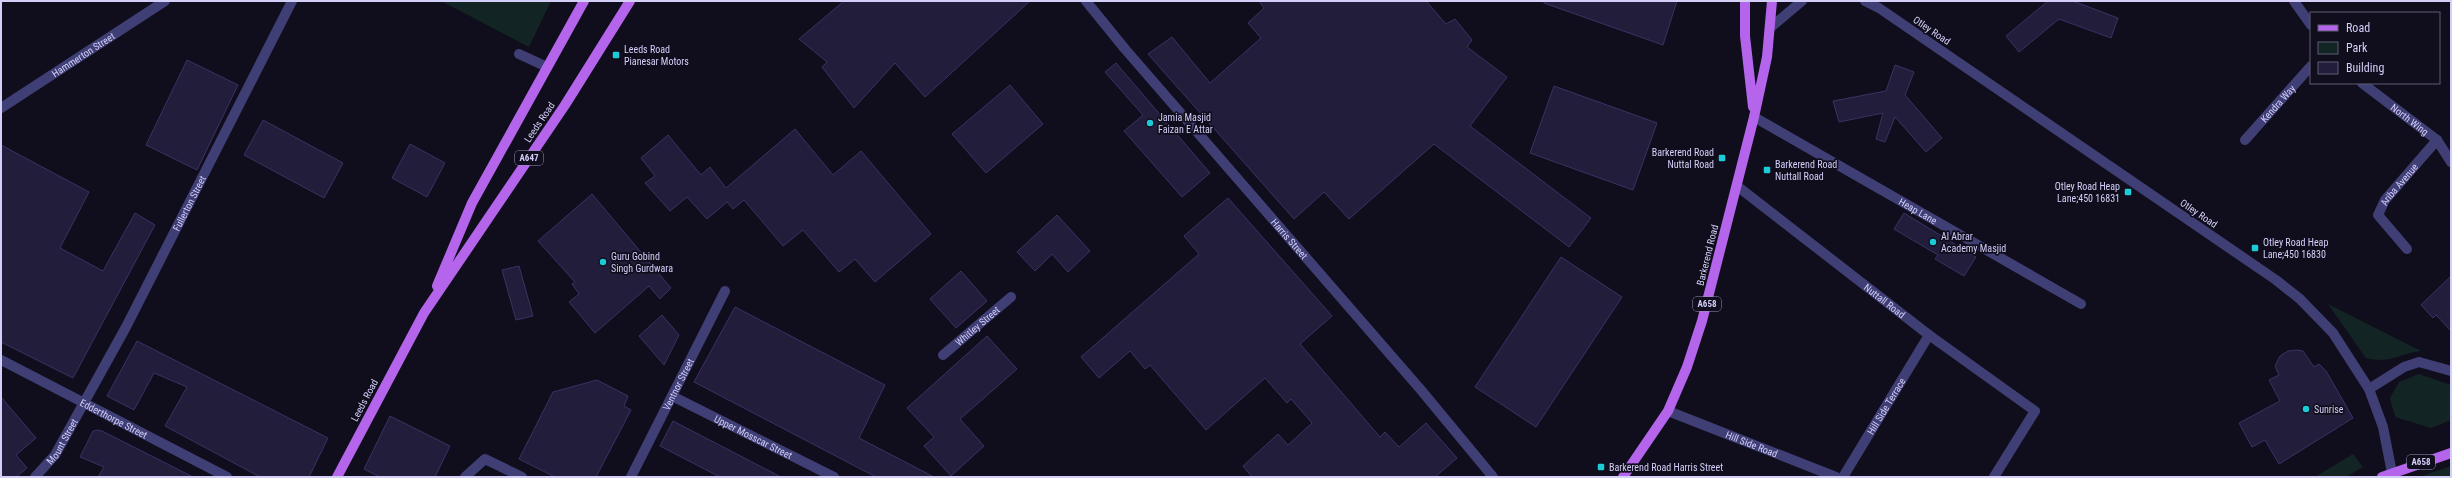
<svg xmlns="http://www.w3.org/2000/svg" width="2452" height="478" viewBox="0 0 2452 478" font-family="'Roboto Condensed',sans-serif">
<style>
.green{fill:#122524}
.building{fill:#221d3b;stroke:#3a3264}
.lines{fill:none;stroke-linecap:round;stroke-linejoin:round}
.street{stroke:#3f3f75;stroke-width:10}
.primary{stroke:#b465eb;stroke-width:10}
.poi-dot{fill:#1dcbd8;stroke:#100e1c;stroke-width:1.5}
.labels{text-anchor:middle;stroke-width:3.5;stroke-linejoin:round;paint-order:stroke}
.shield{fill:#100e1c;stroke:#9895b7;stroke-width:1}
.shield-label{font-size:9px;font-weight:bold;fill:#d3cff9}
.street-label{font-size:10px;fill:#d3cff9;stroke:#100e1c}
.poi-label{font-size:10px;fill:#d3cff9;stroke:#100e1c;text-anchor:start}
</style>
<rect width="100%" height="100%" fill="#100e1c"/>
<path class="green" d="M 441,1 L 551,1 L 529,47 Z
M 2328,304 L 2421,351 C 2398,354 2391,364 2366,358 Z
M 2419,374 L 2451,385 L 2451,420 L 2431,428 L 2395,417 L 2390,398 L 2399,382 Z
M 2353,454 L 2363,467 L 2346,477 L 2315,477 Z
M 2451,466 L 2451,477 L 2419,477 Z"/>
<path class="building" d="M 844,1 L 1030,1 L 925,97 L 895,63 L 854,108 L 822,67 L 827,62 L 799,39 Z
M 1259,1 L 1426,1 L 1446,24 L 1455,19 L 1472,40 L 1467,47 L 1507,77 L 1470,126 L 1591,218 L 1569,247 L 1434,144 L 1349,219 L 1324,192 L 1294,219 L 1148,54 L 1172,37 L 1210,83 L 1261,38 L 1248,23 L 1264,8 Z
M 1544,1 L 1677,1 L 1663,45 L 1544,3 Z
M 2048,1 L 2073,1 L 2118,18 L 2111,38 L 2059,19 L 2019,52 L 2006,36 Z
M 187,60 L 238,85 L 197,170 L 146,145 Z
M 1116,63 L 1210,173 L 1182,197 L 1124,131 L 1143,115 L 1105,72 Z
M 1895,65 L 1914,72 L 1905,95 L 1942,138 L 1926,152 L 1895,117 L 1885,142 L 1876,139 L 1883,113 L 1839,122 L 1833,101 L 1886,91 Z
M 1010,85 L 1043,124 L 986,173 L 952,134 Z
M 1554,86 L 1657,123 L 1633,190 L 1530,153 Z
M 263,120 L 343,163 L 324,198 L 244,155 Z
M 795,129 L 833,175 L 861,151 L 931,234 L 875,282 L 855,259 L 839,272 L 803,230 L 783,246 L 744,200 L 733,209 L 727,202 L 707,219 L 687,197 L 670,211 L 645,183 L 655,176 L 641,158 L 668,135 L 701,175 L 710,167 L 726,188 Z
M 410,144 L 445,163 L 427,197 L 392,178 Z
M 1,145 L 89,192 L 60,248 L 103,271 L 135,213 L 155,225 L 73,378 L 1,342 Z
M 592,194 L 671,288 L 660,299 L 649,286 L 595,333 L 569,302 L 579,294 L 572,284 L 575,282 L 538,241 Z
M 1228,198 L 1332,316 L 1300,344 L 1380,437 L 1385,432 L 1399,447 L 1426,423 L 1457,458 L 1435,477 L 1252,477 L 1243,466 L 1278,434 L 1288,445 L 1312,423 L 1291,399 L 1287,403 L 1265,378 L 1206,430 L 1150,365 L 1145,369 L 1130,351 L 1099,378 L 1081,357 L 1199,254 L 1184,236 Z
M 1904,213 L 1976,257 L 1964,276 L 1935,259 L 1938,255 L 1894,229 Z
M 1057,215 L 1090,251 L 1068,272 L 1052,254 L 1035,271 L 1017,252 Z
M 1561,257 L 1622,297 L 1536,427 L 1475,387 Z
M 519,266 L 533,316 L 516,320 L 502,270 Z
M 961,271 L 987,301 L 956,328 L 930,299 Z
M 2451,276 L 2451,331 L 2436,315 L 2433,318 L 2421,305 Z
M 735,307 L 885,385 L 859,438 L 934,477 L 876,477 L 694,382 Z
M 662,315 L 679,335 L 664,365 L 639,336 Z
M 987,336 L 1017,369 L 960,419 L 984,446 L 951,476 L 924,446 L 934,437 L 907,408 Z
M 137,341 L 328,438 L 309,477 L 260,477 L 165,426 L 187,387 L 154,373 L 134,410 L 107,396 Z
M 2297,350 L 2303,351 L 2314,367 L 2319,364 L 2326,371 L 2353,418 L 2279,464 L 2265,440 L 2252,447 L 2239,423 L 2280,401 L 2269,380 L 2279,375 L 2275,366 L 2280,356 L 2288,351 Z
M 597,380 L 628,396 L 624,406 L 631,410 L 596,477 L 555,477 L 519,459 L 553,392 Z
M 1,397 L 36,438 L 16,455 L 27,468 L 16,477 L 1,477 Z
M 390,416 L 450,446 L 435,477 L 380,477 L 364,469 Z
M 673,421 L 781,477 L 720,477 L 660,446 Z
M 98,430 L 102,431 L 193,477 L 98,477 L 104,467 L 80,457 L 93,431 Z"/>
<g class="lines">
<g class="street">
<path id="s1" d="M 1086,1 L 1125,49 L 1421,390 L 1493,477"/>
<path d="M 1865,1 L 1879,8 L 2276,280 L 2300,299 L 2333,333 L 2369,389 L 2383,427 L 2392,473"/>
<path d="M 2294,1 L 2311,25"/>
<path d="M 1770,28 L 1802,1"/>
<path d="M 519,54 L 547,67"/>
<path id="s2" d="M 2362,83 L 2437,140 L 2451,162"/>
<path id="s3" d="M 1,108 L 165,1"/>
<path id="s4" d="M 1754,117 L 2081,304"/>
<path id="s5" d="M 2245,140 L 2311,66"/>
<path id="s6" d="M 1737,186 L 1929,335 L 2035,411 L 1994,477"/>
<path id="s7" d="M 2407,249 L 2378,215 L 2385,200 L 2437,140"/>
<path id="s8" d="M 943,355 L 1011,297"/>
<path id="s9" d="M 1,360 L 227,477"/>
<path d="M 2369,389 L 2404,367 L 2419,362 L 2451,371"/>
<path id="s10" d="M 672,396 L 834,477"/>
<path id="s11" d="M 1668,411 L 1836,477"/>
<path id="s12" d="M 35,477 L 55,455 L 126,327 L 292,1"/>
<path d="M 465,477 L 485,459 L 522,477"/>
<path id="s13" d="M 631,477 L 725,291"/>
<path id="s14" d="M 1843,477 L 1929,335"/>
</g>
<path class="primary" d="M 1745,1 L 1745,36 L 1753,107
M 437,286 L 472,203 L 584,1
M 337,477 L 424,313 L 565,105 L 630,1
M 1623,477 L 1668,411 L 1687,367 L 1702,321 L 1754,117 L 1767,57 L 1772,1
M 2382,477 L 2451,453"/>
</g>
<g class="poi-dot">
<rect x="612" y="51" width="8" height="8" rx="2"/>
<circle cx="1150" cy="123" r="4"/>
<rect x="1718" y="154" width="8" height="8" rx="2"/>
<rect x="1763" y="166" width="8" height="8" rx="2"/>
<rect x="2124" y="188" width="8" height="8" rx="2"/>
<circle cx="1933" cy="242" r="4"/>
<rect x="2251" y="244" width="8" height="8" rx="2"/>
<circle cx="603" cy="262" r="4"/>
<circle cx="2306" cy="409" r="4"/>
<rect x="1597" y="463" width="8" height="8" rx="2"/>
</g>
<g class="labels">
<g class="shield">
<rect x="515" y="151" width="28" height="14" rx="3"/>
<rect x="1693" y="297" width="28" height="14" rx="3"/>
<rect x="2407" y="455" width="28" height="14" rx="3"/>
</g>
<g class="shield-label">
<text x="529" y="161">A647</text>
<text x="1707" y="307">A658</text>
<text x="2421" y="465">A658</text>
</g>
<g class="street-label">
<text transform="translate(1932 30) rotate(34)" y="4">Otley Road</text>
<text dy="4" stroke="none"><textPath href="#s3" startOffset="98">Hammerton Street</textPath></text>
<text dy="4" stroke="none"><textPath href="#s5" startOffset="49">Kendra Way</textPath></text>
<text dy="4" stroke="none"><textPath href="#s2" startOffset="60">North Wing</textPath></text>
<text transform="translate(539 122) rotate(-56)" y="4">Leeds Road</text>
<text dy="4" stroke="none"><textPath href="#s7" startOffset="82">Ariba Avenue</textPath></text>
<text dy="4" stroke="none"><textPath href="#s12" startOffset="315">Fullerton Street</textPath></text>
<text dy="4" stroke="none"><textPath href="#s4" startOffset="189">Heap Lane</textPath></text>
<text transform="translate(2199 213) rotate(34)" y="4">Otley Road</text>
<text dy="4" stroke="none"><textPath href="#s1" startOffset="313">Harris Street</textPath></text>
<text transform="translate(1707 255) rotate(-76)" y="4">Barkerend Road</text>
<text dy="4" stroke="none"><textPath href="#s6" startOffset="187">Nuttall Road</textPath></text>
<text dy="4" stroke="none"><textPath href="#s8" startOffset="45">Whitley Street</textPath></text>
<text dy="4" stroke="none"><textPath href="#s13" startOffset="104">Ventnor Street</textPath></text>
<text transform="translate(364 400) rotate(-62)" y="4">Leeds Road</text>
<text dy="4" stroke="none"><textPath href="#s14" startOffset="83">Hill Side Terrace</textPath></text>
<text dy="4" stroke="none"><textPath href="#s9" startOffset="127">Edderthorpe Street</textPath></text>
<text dy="4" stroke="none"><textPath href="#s10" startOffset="91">Upper Mosscar Street</textPath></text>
<text dy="4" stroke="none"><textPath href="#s12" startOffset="45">Mount Street</textPath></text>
<text dy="4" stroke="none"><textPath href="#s11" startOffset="90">Hill Side Road</textPath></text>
</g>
<g class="poi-label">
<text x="624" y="53">Leeds Road<tspan x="624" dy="12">Pianesar Motors</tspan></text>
<text x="1158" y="121">Jamia Masjid<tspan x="1158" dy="12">Faizan E Attar</tspan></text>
<text x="1714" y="156" text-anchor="end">Barkerend Road<tspan x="1714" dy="12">Nuttal Road</tspan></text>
<text x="1775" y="168">Barkerend Road<tspan x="1775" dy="12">Nuttall Road</tspan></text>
<text x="2120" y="190" text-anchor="end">Otley Road Heap<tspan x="2120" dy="12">Lane;450 16831</tspan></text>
<text x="1941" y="240">Al Abrar<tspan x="1941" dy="12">Academy Masjid</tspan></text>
<text x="2263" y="246">Otley Road Heap<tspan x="2263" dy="12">Lane;450 16830</tspan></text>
<text x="611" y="260">Guru Gobind<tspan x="611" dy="12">Singh Gurdwara</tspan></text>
<text x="2314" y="413">Sunrise</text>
<text x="1609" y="471">Barkerend Road Harris Street</text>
</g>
</g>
<rect width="2452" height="478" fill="none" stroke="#d3cff9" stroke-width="4"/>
<rect x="2310" y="12" width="130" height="72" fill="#100e1c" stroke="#5e5b74"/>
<rect x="2318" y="25" width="20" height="6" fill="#b465eb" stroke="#5e5b74"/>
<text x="2346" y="32" font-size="12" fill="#d3cff9">Road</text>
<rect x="2318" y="42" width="20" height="12" fill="#122524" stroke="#5e5b74"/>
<text x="2346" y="52" font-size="12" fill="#d3cff9">Park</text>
<rect x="2318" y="62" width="20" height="12" fill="#221d3b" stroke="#5e5b74"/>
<text x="2346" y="72" font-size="12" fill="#d3cff9">Building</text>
</svg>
